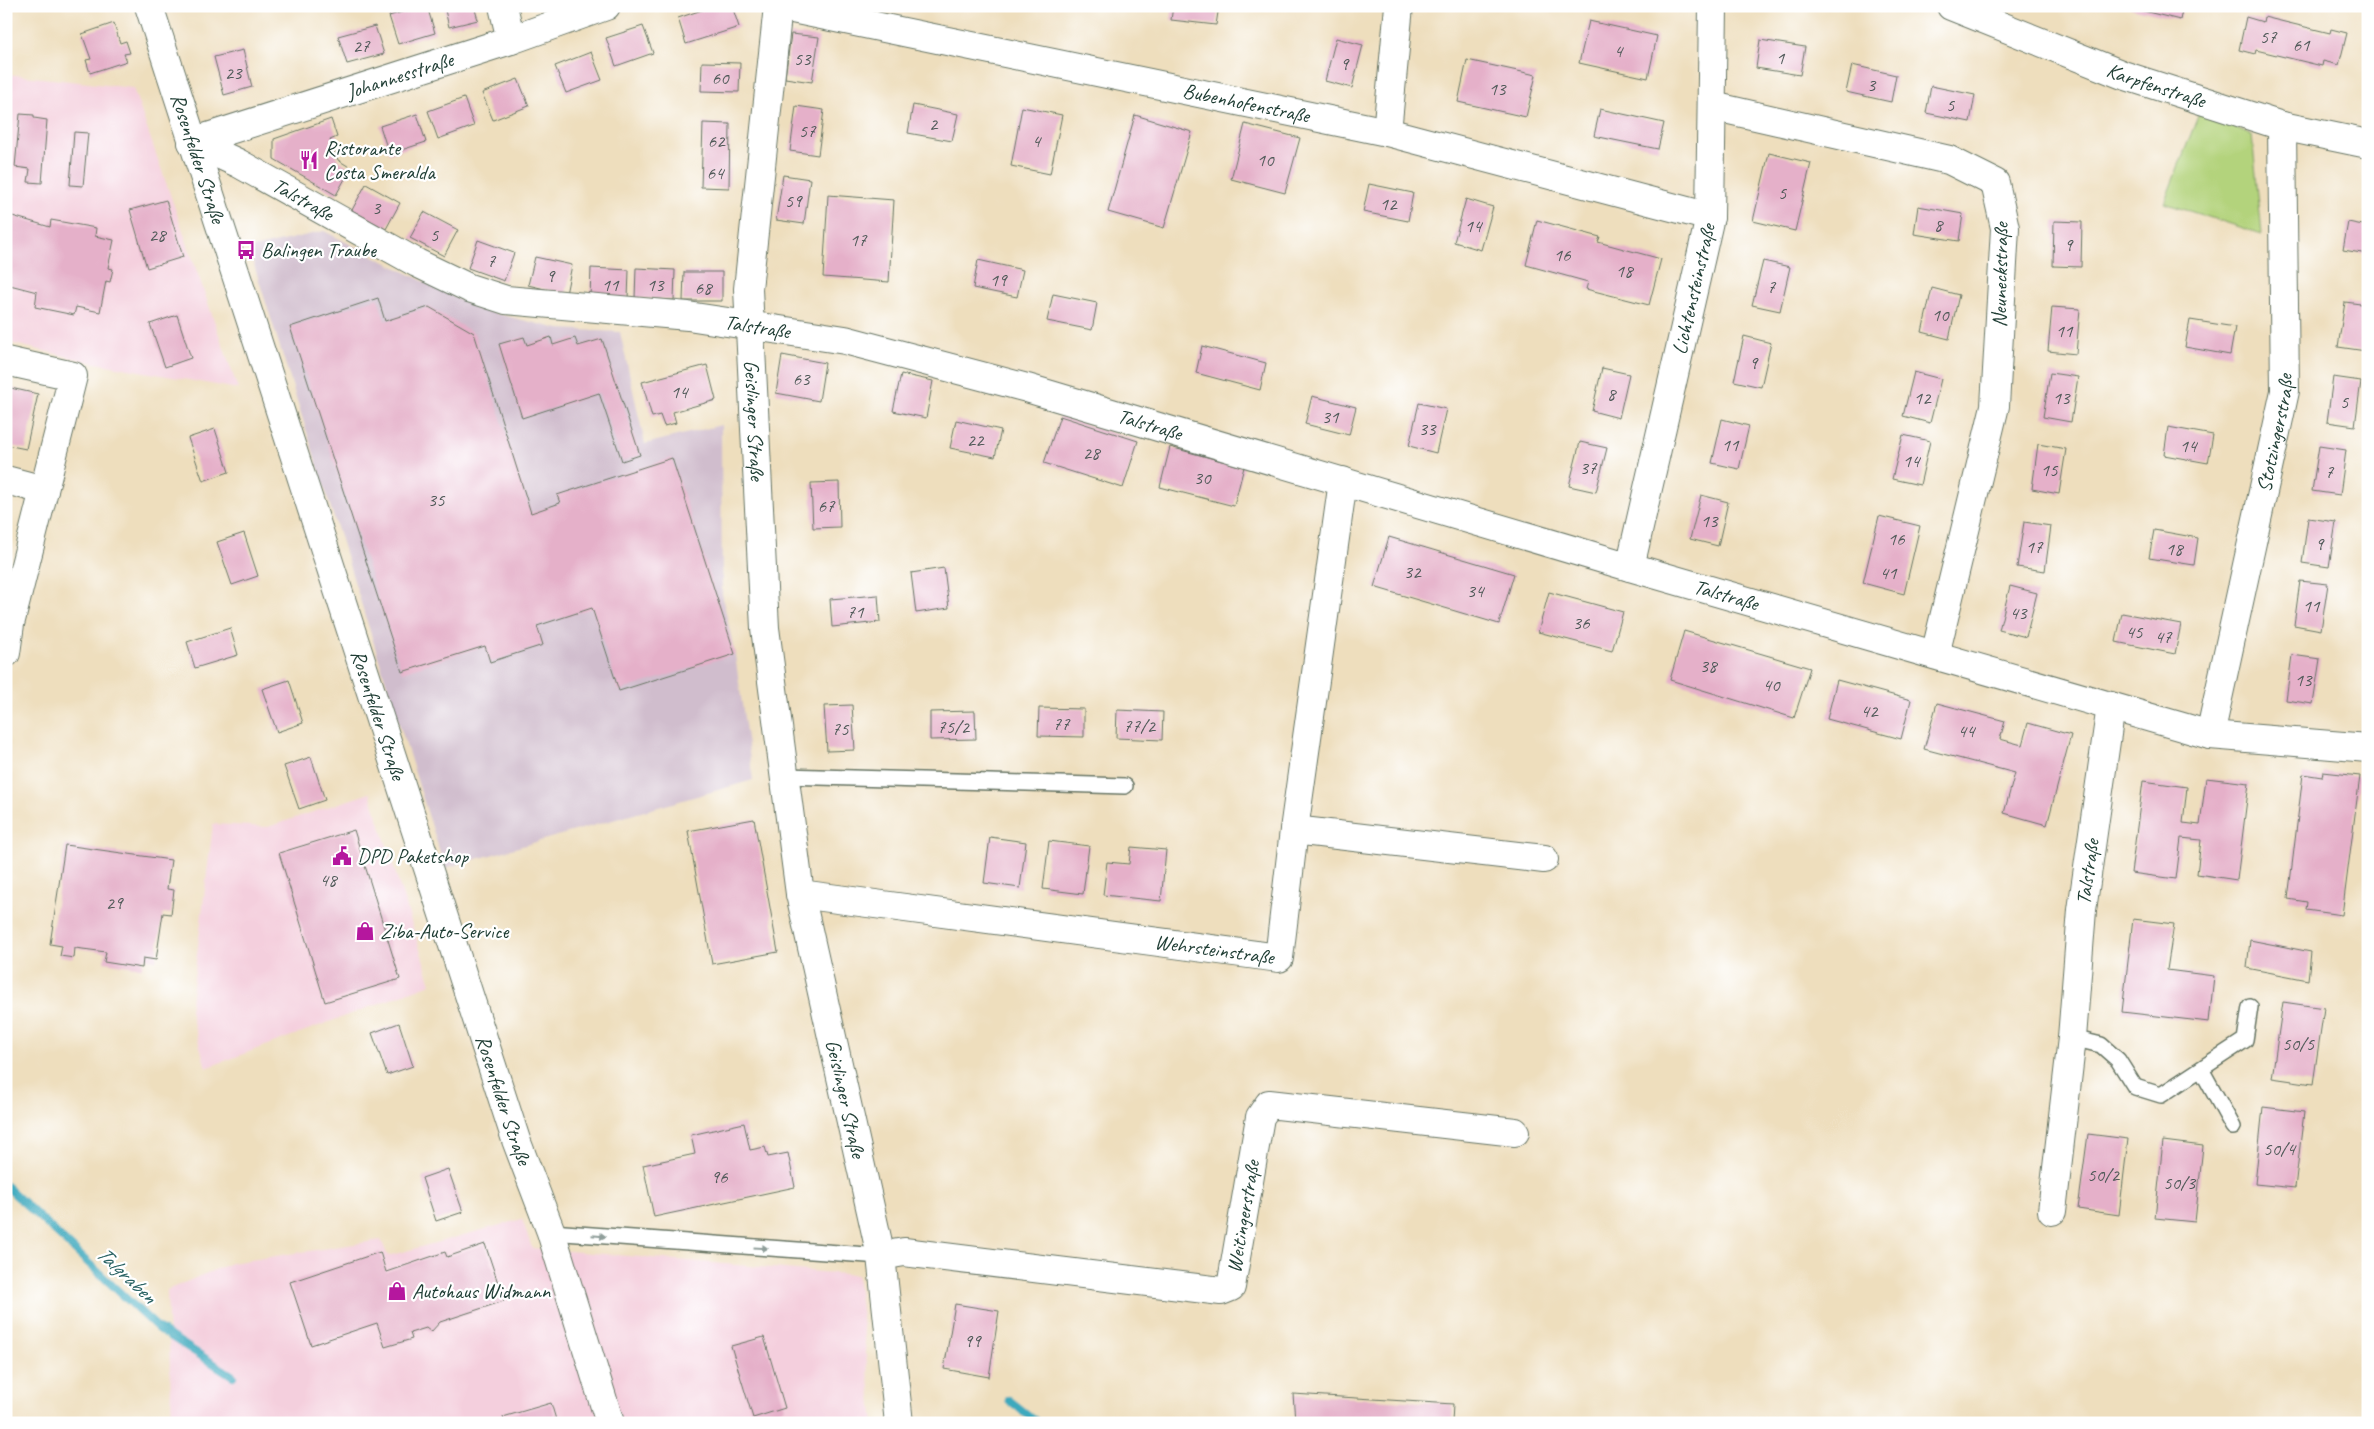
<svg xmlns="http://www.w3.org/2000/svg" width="2374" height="1429" viewBox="0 0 2374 1429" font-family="Caveat,sans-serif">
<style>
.built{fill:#f4cfdd}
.industrial{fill:#d0bdcd}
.green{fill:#b3d37b;stroke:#698858}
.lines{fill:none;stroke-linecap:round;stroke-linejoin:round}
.stream{stroke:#3da9bd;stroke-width:8}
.building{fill:#e5b0c9}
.service-casing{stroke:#677564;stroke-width:18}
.minor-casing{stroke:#677564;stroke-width:30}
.service{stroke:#fff;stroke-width:15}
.minor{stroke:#fff;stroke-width:28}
.oneway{fill:#8f9e9a}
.labels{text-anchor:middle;stroke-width:4.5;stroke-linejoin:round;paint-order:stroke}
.number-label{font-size:19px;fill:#505a59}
.street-label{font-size:21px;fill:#1f3d34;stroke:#fff}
.poi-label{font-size:21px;fill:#1f3d34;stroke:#fff;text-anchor:start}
.water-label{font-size:22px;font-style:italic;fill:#2a6364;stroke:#fff}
</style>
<rect width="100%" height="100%" fill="#fff"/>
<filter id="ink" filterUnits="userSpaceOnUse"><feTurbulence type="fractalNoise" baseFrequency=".02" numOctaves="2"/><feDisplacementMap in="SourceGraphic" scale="10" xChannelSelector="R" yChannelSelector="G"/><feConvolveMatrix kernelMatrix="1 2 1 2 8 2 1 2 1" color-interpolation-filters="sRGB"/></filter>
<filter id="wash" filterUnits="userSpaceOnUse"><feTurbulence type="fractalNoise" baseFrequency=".0096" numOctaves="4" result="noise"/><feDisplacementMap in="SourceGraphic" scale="20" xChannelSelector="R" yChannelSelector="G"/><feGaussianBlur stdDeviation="1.12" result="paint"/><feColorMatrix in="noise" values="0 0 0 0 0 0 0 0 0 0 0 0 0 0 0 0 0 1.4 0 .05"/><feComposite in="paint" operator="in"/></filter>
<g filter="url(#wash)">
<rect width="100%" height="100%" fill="#eedebd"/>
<path class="built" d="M 6,74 L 133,88 L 238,389 L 90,362 L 6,342 Z
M 370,793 L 431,984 L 206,1068 L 190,1011 L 213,824 L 268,827 Z
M 522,1219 L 532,1248 L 857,1275 L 874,1423 L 172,1423 L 167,1290 L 231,1263 L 381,1240 L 388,1256 Z"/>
<path class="industrial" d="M 324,231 L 478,309 L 559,329 L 620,332 L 645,444 L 721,425 L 722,594 L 735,655 L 753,780 L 445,868 L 249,249 Z"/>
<path class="green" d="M 2200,111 L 2252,135 L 2262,234 L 2164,203 Z"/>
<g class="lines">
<path class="stream" d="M 6,1186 L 159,1329 L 233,1376
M 1009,1400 L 1038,1423"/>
</g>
<g id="blocks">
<path class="building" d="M 422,6 L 427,6 L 435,33 L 398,44 L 389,16 Z
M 444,6 L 474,6 L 478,20 L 449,27 Z
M 714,6 L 732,6 L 739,27 L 686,44 L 678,18 Z
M 1173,6 L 1219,6 L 1216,25 L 1171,20 Z
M 2123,6 L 2183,6 L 2180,20 Z
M 2246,17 L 2263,22 L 2264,17 L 2330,33 L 2331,29 L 2347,33 L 2339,65 L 2323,61 L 2322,66 L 2256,50 L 2255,54 L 2239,50 Z
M 1589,21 L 1657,36 L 1648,78 L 1579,63 Z
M 114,23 L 120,43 L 126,41 L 130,53 L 124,54 L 127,61 L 90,73 L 86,60 L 91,59 L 82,34 Z
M 375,26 L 384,54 L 347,64 L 338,36 Z
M 643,26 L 653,53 L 616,66 L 606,38 Z
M 791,34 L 819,37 L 812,82 L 785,78 Z
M 1336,38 L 1363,45 L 1352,88 L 1325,81 Z
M 1760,40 L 1805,47 L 1800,75 L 1756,68 Z
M 243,50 L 252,87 L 224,95 L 214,57 Z
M 591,52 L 602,80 L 566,93 L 555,66 Z
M 1467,60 L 1536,75 L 1526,117 L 1458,102 Z
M 702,62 L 740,63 L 739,92 L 701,91 Z
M 1852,65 L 1896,75 L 1891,102 L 1846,92 Z
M 518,79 L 529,106 L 493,120 L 482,93 Z
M 1931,86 L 1975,95 L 1970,122 L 1926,113 Z
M 464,98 L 474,126 L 438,139 L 428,111 Z
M 913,105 L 958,114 L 952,141 L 908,133 Z
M 796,106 L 824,110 L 818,155 L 790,151 Z
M 1022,107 L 1062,115 L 1050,174 L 1011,166 Z
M 1600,109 L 1664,123 L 1658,149 L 1594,136 Z
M 20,114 L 34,115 L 34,118 L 47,120 L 42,183 L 28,182 L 30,169 L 15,167 Z
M 417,114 L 426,142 L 389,154 L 380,126 Z
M 1135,115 L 1192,132 L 1164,228 L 1108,212 Z
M 331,119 L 337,137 L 330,140 L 338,160 L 351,168 L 336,195 L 274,159 L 274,139 Z
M 703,123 L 730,124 L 729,188 L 701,187 Z
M 1245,124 L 1300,138 L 1285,193 L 1231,179 Z
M 74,132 L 88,133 L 83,186 L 70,185 Z
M 1769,153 L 1811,163 L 1795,231 L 1753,221 Z
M 783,175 L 810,179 L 804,224 L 776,220 Z
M 366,184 L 400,203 L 386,229 L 352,210 Z
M 1369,184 L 1413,193 L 1408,221 L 1363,212 Z
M 828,195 L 894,200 L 889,282 L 823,277 Z
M 1466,199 L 1493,207 L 1481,250 L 1454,242 Z
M 166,200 L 183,257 L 147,268 L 130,210 Z
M 1918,206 L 1963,214 L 1959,241 L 1914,234 Z
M 424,212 L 458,230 L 444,256 L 410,238 Z
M 9,215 L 50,227 L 51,220 L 96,228 L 95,236 L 114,240 L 108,268 L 113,269 L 110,282 L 106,281 L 100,312 L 76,307 L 74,315 L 35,307 L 37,292 L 6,284 L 6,219 Z
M 1537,220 L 1600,237 L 1598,242 L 1661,259 L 1649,305 L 1586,289 L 1588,282 L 1526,265 Z
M 2054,221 L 2082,222 L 2081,267 L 2053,266 Z
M 2348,222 L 2368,226 L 2368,254 L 2343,250 Z
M 478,240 L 514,253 L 504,281 L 468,268 Z
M 535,257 L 572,265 L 566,294 L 528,285 Z
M 978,260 L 1023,270 L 1017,297 L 973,288 Z
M 1763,261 L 1790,267 L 1780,311 L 1752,305 Z
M 591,268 L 629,270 L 628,299 L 590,298 Z
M 636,268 L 675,270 L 674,300 L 635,298 Z
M 684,272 L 722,272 L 722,301 L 683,301 Z
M 1932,288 L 1959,295 L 1949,339 L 1922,332 Z
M 1053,294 L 1097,303 L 1092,330 L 1047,321 Z
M 378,298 L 385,321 L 429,307 L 474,333 L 531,513 L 560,503 L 557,495 L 672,458 L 735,654 L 619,691 L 592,608 L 537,626 L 543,645 L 490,662 L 485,646 L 402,672 L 290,327 Z
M 2345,302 L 2368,305 L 2366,351 L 2338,347 Z
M 2052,307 L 2080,309 L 2076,354 L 2048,351 Z
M 177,315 L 191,358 L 165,367 L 150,324 Z
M 2190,320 L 2235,327 L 2230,355 L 2185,347 Z
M 1744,336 L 1771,343 L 1761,387 L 1734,381 Z
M 524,337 L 527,345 L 551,337 L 553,345 L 575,338 L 578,346 L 602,339 L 640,455 L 622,461 L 599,393 L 522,418 L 499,344 Z
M 1202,346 L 1266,363 L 1260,390 L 1196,373 Z
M 782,355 L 825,363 L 819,401 L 776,393 Z
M 707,365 L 716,400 L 673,412 L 676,423 L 664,426 L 660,415 L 652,417 L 642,382 Z
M 1602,368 L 1629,374 L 1619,418 L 1592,411 Z
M 1914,372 L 1941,379 L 1930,423 L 1903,416 Z
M 2050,373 L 2078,377 L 2071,422 L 2043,417 Z
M 901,374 L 933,381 L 926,418 L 893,411 Z
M 2333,377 L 2361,381 L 2355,426 L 2327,422 Z
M 6,387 L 38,394 L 26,449 L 6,445 Z
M 1312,396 L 1356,407 L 1349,435 L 1305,424 Z
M 1419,403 L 1446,409 L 1436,453 L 1409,446 Z
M 1060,416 L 1138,441 L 1123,488 L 1044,463 Z
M 1722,419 L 1749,426 L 1739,469 L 1712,463 Z
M 956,420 L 1001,430 L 995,457 L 950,448 Z
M 2168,427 L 2213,435 L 2208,463 L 2164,455 Z
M 215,429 L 229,472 L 203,481 L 188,438 Z
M 1903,435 L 1930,441 L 1920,485 L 1892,479 Z
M 1580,442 L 1607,448 L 1596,492 L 1569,486 Z
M 2038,444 L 2066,449 L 2059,494 L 2032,489 Z
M 2319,446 L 2346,450 L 2340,495 L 2312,491 Z
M 1170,447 L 1244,467 L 1234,506 L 1160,487 Z
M 839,482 L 840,527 L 813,528 L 811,483 Z
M 1701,495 L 1728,502 L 1718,546 L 1690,539 Z
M 1879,516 L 1920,526 L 1904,594 L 1863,583 Z
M 2308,518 L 2336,522 L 2329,567 L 2302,563 Z
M 2024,522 L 2051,526 L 2045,571 L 2017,567 Z
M 2154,530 L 2198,538 L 2194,565 L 2149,558 Z
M 244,533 L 258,576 L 232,585 L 217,542 Z
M 1389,537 L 1514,574 L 1499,624 L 1374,587 Z
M 944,568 L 949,608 L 916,613 L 911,573 Z
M 2300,581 L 2328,584 L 2321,630 L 2294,625 Z
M 2010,586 L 2037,593 L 2026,637 L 1999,630 Z
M 1549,592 L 1623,612 L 1612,651 L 1538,632 Z
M 878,595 L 880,622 L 832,627 L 830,599 Z
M 2122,613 L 2181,624 L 2175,654 L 2116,642 Z
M 230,628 L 238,655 L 195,668 L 187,642 Z
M 1684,631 L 1810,668 L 1794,718 L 1670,680 Z
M 2292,655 L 2320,659 L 2313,704 L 2286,700 Z
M 289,680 L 303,723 L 277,732 L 262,689 Z
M 1837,680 L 1911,700 L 1901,739 L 1827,719 Z
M 1937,703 L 2005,721 L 2000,739 L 2022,745 L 2028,723 L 2071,735 L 2047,825 L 2004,813 L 2015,773 L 1924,749 Z
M 852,705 L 855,750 L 827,751 L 824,706 Z
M 1039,708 L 1084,709 L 1084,737 L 1038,736 Z
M 1117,710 L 1163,712 L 1162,740 L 1116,738 Z
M 975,711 L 976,739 L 930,740 L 930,712 Z
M 311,757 L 325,800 L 299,809 L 284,766 Z
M 2323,772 L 2360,776 L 2342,915 L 2306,910 L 2307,902 L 2288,899 L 2303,774 L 2322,777 Z
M 2206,778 L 2249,783 L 2237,880 L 2197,874 L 2201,840 L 2181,838 L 2176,879 L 2131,873 L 2143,781 L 2187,787 L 2183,823 L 2200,825 Z
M 754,819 L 778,952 L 712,964 L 688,831 Z
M 354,830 L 400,979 L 325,1002 L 279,853 Z
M 990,837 L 1026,842 L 1020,888 L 984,883 Z
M 1049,841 L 1089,846 L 1083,894 L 1043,889 Z
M 65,845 L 171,860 L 167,889 L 174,890 L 171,914 L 163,913 L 156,960 L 143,958 L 142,968 L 104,962 L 106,952 L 75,948 L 74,958 L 60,956 L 62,946 L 50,944 Z
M 1131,847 L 1166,850 L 1161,901 L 1103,895 L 1107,862 L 1129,864 Z
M 2133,919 L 2174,924 L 2167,970 L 2214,976 L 2209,1022 L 2122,1012 Z
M 2250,940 L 2311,952 L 2308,980 L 2247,968 Z
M 2283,1002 L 2324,1008 L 2313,1084 L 2272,1078 Z
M 399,1023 L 413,1066 L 387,1075 L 372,1033 Z
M 2263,1107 L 2304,1112 L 2295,1188 L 2255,1184 Z
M 744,1123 L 750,1150 L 765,1147 L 768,1157 L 788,1153 L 795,1187 L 654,1217 L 643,1165 L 695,1154 L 691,1135 Z
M 2088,1134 L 2128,1139 L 2119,1215 L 2078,1209 Z
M 2163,1141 L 2203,1146 L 2195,1222 L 2155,1218 Z
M 448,1169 L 463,1212 L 436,1221 L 422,1178 Z
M 485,1244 L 504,1301 L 440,1322 L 431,1332 L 426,1328 L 410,1333 L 412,1339 L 385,1347 L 377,1323 L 311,1345 L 290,1282 L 380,1252 L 386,1272 L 445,1252 L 447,1257 Z
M 955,1304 L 999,1311 L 989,1377 L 944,1369 Z
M 764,1337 L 785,1408 L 753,1418 L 731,1346 Z
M 1293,1394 L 1453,1404 L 1452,1423 L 1295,1420 Z
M 551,1403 L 557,1423 L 505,1423 L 503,1417 Z"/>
</g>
</g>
<g filter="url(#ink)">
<use href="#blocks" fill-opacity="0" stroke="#677564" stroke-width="1"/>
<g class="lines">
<g class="service-casing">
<path id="service" d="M 785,776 L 1125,786
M 2072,1038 L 2101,1045 L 2118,1060 L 2135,1087 L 2161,1095 L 2245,1040 L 2250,1007
M 2201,1069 L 2233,1127
M 551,1232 L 881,1256"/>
</g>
<g class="minor-casing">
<g id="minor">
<path id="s1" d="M 149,6 L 516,1140 L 551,1232 L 610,1423"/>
<path d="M 503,6 L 511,40"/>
<path id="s2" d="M 778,6 L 748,289 L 765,628 L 800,894 L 881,1256 L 899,1423"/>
<path id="s3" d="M 778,6 L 1387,132 L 1710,217"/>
<path id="s4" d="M 1951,6 L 2123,75 L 2282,126 L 2368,144"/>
<path d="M 1712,106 L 1949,160 L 1995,183 L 2005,228 L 1995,406 L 1935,655"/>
<path d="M 1387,132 L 1399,6"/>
<path id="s5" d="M 192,142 L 238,163 L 417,263 L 469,288 L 506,300 L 688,316 L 845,340 L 1027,388 L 1630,567 L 2210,735 L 2368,748"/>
<path id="s6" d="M 192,142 L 511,40 L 606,6"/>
<path d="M 6,361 L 73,376 L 10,624 L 6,653"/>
<path d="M 6,480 L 44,490"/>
<path id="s7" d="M 1630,567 L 1710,217 L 1713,6"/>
<path id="s8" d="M 2210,735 L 2285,391 L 2282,126"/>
<path d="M 1294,830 L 1343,481"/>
<path id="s9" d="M 800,894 L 1279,958 L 1294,830 L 1544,859"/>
<path id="s10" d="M 2052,1211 L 2072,1038 L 2082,910 L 2111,706"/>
<path id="s11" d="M 881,1256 L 904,1252 L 1221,1291 L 1231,1287 L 1260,1117 L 1269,1104 L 1515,1132"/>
</g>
</g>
<use href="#service" class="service"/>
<use href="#minor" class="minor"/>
</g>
<defs><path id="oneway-solid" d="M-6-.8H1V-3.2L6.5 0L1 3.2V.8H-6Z" transform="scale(1.25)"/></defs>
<g class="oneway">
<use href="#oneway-solid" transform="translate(599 1236) rotate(5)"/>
<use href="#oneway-solid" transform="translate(761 1248) rotate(4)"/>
</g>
</g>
<defs>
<g id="restaurant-bare" transform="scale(1.5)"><path d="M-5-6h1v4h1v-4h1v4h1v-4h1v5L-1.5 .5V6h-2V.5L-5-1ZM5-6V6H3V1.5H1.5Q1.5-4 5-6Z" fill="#b5179e" stroke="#fff" stroke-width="2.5" paint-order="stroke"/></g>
<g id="bus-bare" transform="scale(1.5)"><path d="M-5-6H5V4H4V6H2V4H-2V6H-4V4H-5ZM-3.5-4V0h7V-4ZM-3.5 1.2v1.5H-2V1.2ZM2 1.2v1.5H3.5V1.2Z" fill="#b5179e" stroke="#fff" stroke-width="2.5" paint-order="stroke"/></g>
<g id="civic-bare" transform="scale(1.5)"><path d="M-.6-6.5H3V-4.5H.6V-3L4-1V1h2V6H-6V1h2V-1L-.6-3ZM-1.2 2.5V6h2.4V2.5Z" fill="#b5179e" stroke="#fff" stroke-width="2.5" paint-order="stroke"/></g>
<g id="shop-bare" transform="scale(1.5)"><path d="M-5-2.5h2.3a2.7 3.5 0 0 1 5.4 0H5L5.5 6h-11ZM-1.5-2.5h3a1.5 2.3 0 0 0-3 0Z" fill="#b5179e" stroke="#fff" stroke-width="2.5" paint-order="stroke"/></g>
</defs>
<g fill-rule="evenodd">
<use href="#restaurant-bare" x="309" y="160"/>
<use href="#bus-bare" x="246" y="250"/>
<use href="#civic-bare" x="342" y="856"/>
<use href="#shop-bare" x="365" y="931"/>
<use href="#shop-bare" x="397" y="1291"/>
</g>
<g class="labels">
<g class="number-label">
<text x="2268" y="43">57</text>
<text x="2301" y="51">61</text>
<text x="361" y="52">27</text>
<text x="1618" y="57">4</text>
<text x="1780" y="64">1</text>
<text x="802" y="65">53</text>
<text x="1344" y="70">9</text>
<text x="233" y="79">23</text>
<text x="720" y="84">60</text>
<text x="1871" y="91">3</text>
<text x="1497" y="95">13</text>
<text x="1950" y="111">5</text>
<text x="933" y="130">2</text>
<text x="807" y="137">57</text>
<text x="716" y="147">62</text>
<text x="1036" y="147">4</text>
<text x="1265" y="166">10</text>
<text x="715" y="179">64</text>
<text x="1782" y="199">5</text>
<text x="793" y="207">59</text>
<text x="1388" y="210">12</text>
<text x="376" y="214">3</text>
<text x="1938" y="231">8</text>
<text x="1473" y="232">14</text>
<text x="157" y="241">28</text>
<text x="434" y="241">5</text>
<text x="858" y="246">17</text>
<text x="2068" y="251">9</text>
<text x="1562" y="261">16</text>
<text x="491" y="267">7</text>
<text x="1624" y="277">18</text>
<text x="550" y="282">9</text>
<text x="998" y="286">19</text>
<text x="610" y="291">11</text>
<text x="655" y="291">13</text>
<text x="1771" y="293">7</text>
<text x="703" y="294">68</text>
<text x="1940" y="321">10</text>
<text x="2064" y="337">11</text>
<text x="1753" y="369">9</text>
<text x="801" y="385">63</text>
<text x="679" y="398">14</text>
<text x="1611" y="400">8</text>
<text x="1922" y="404">12</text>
<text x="2061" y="404">13</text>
<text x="2344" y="408">5</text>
<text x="1330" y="423">31</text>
<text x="1427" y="435">33</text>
<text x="975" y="446">22</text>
<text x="1730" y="451">11</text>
<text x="2188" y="452">14</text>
<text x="1091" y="459">28</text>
<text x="1911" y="467">14</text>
<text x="1588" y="474">37</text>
<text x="2049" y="476">15</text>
<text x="2329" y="478">7</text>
<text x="1202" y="484">30</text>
<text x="436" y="506">35</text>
<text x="826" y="512">67</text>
<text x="1709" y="527">13</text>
<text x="1896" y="545">16</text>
<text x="2319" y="550">9</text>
<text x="2034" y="553">17</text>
<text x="2174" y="555">18</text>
<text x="1412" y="578">32</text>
<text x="1888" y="579">41</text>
<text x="1475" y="597">34</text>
<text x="2311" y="612">11</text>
<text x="855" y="618">71</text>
<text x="2018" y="619">43</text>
<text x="1581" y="629">36</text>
<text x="2134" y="638">45</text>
<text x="2163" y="643">47</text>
<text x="1708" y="672">38</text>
<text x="2303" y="686">13</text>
<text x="1771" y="691">40</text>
<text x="1869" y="717">42</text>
<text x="1061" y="730">77</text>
<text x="1139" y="732">77/2</text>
<text x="953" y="733">75/2</text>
<text x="840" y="735">75</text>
<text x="1966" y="737">44</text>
<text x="328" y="886">48</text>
<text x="114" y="909">29</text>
<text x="2298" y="1050">50/5</text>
<text x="2279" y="1155">50/4</text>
<text x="2103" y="1181">50/2</text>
<text x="719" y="1183">96</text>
<text x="2179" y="1189">50/3</text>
<text x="972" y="1347">99</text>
</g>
<g class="street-label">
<text dy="7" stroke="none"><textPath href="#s6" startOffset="218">Johannesstraße</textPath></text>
<text dy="7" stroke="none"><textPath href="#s4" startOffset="220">Karpfenstraße</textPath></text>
<text dy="7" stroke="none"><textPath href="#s3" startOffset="478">Bubenhofenstraße</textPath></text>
<text dy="7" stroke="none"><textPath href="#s1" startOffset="160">Rosenfelder Straße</textPath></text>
<text dy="7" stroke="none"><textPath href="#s5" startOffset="125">Talstraße</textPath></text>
<text transform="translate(2000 275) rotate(-89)" y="7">Neuneckstraße</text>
<text dy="7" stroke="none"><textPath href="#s7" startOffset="285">Lichtensteinstraße</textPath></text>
<text dy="7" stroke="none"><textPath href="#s5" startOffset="605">Talstraße</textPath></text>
<text dy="7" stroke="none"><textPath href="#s2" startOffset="416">Geislinger Straße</textPath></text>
<text dy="7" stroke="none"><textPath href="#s5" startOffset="1010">Talstraße</textPath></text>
<text dy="7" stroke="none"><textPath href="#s8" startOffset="309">Stotzingerstraße</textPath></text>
<text dy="7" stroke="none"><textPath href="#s5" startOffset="1611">Talstraße</textPath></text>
<text dy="7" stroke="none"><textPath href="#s1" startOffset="745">Rosenfelder Straße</textPath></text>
<text dy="7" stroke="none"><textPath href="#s10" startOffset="341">Talstraße</textPath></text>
<text dy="7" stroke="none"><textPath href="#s9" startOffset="418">Wehrsteinstraße</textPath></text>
<text dy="7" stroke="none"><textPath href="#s2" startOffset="1102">Geislinger Straße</textPath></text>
<text dy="7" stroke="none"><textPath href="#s1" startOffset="1150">Rosenfelder Straße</textPath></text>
<text dy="7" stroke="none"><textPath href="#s11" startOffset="425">Weitingerstraße</textPath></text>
</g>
<g class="poi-label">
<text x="324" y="155">Ristorante<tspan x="324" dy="24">Costa Smeralda</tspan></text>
<text x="261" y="257">Balingen Traube</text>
<text x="357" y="863">DPD Paketshop</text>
<text x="380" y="938">Ziba-Auto-Service</text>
<text x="412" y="1298">Autohaus Widmann</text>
</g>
<g class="water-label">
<text transform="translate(127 1274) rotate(43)" y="8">Talgraben</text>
</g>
</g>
<rect width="2374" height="1429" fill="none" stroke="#fff" stroke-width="25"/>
</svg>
